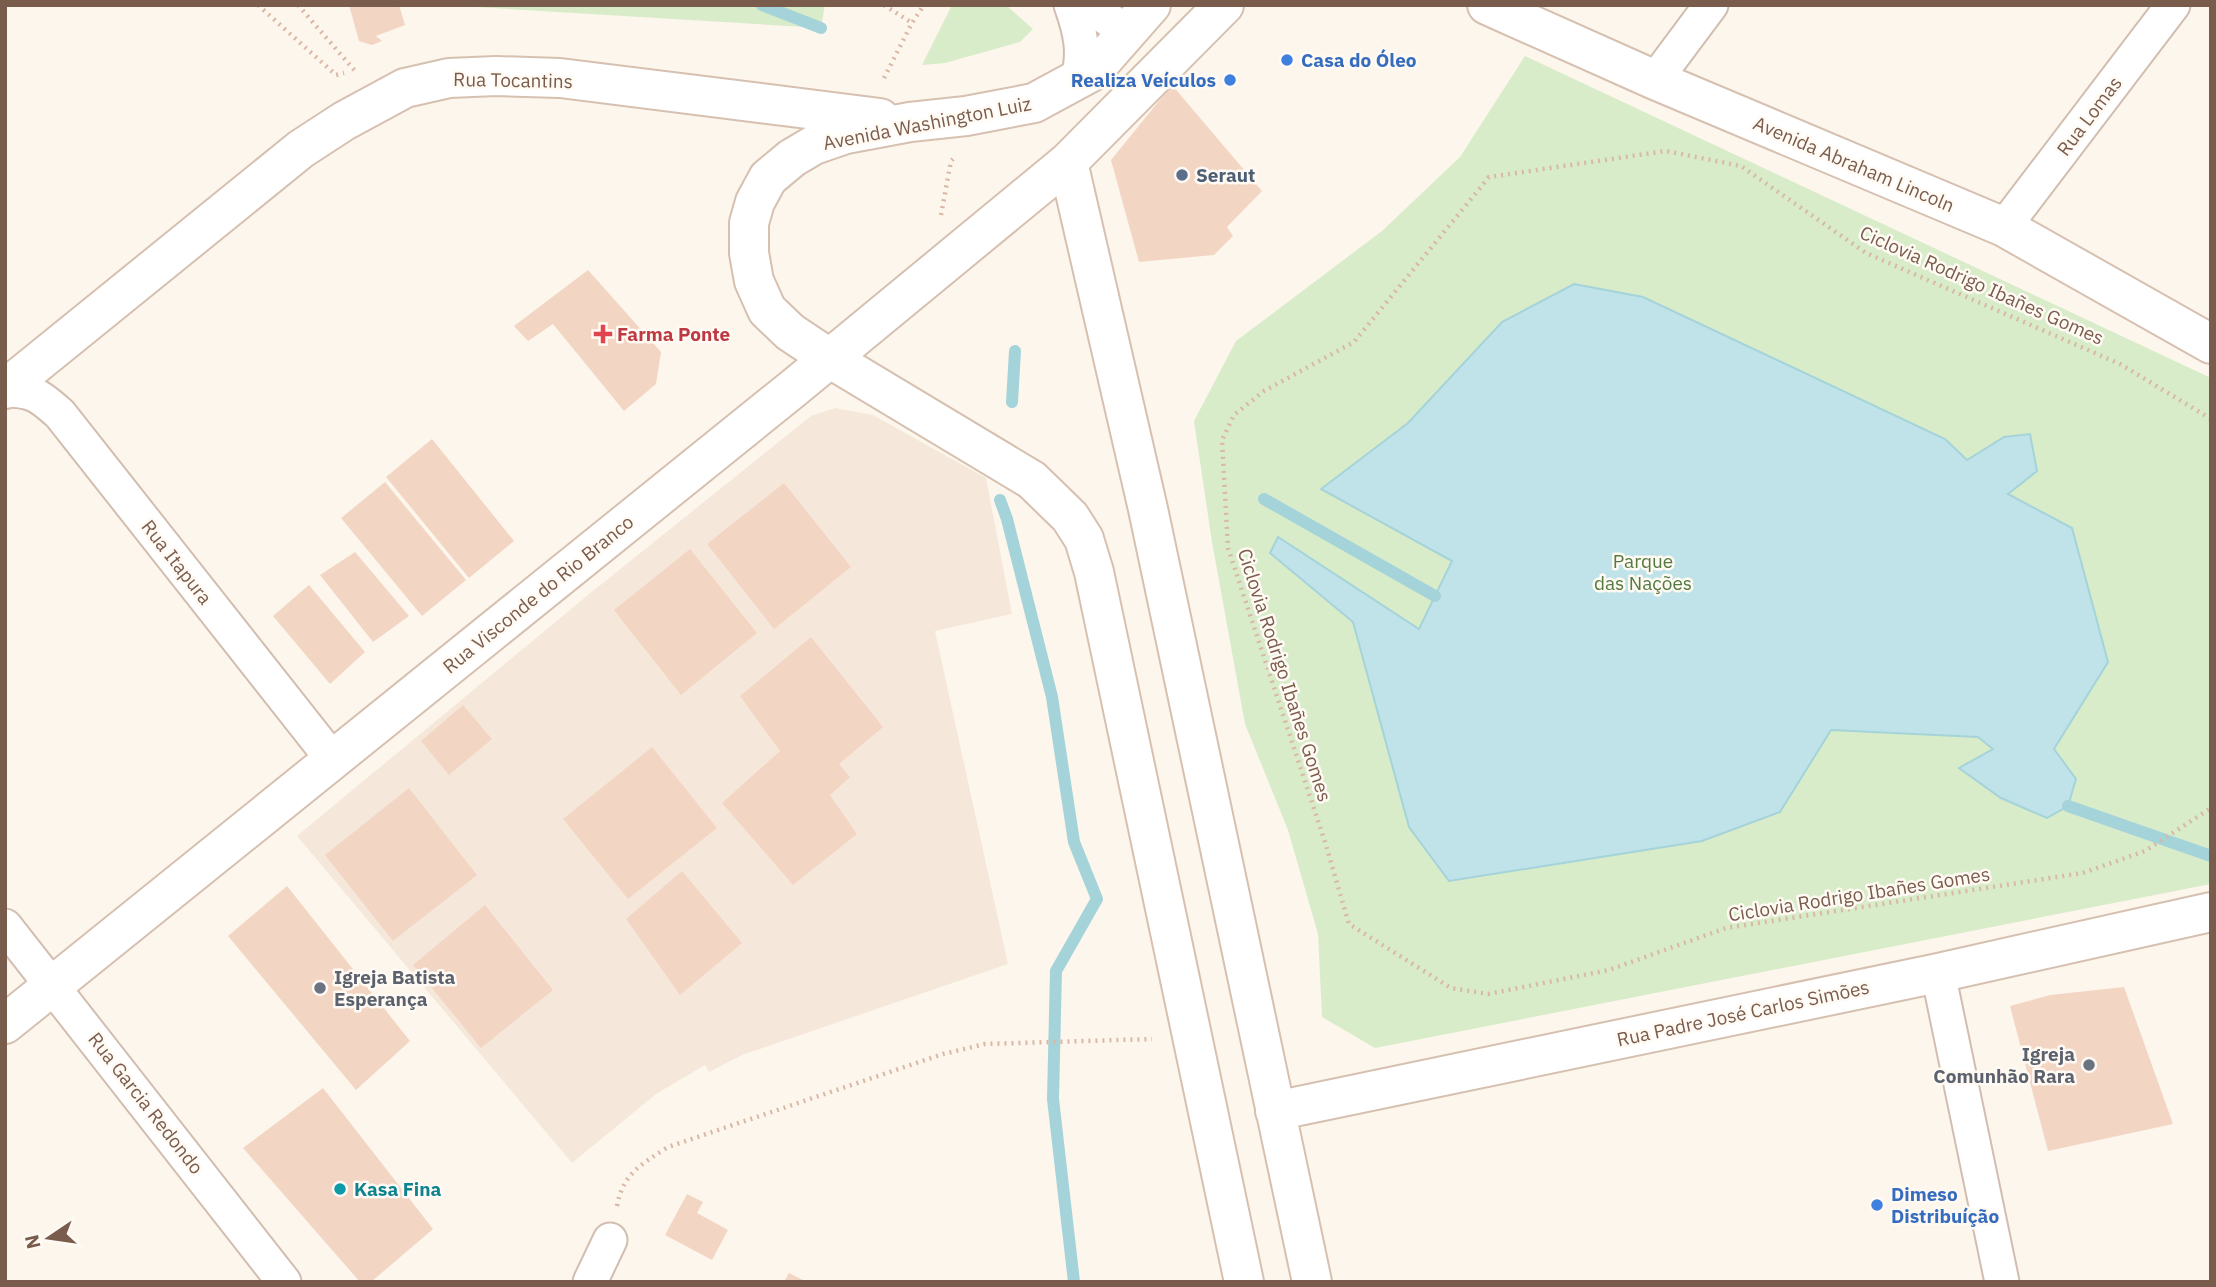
<svg xmlns="http://www.w3.org/2000/svg" width="2216" height="1287" viewBox="0 0 2216 1287" font-family="'IBM Plex Sans',sans-serif">
<style>
.residential{fill:#f5e8da}
.green{fill:#d8ecc9}
.water{fill:#bfe3e8;stroke:#a5d3da;stroke-width:2}
.lines{fill:none;stroke-linecap:round;stroke-linejoin:round}
.stream{stroke:#a5d3da;stroke-width:12}
.building{fill:#f3d5c3}
.street-casing{stroke:#d1beb0;stroke-width:37}
.secondary-casing{stroke:#d6c0b0;stroke-width:42}
.path{stroke:#d9b8a5;stroke-width:4.5;stroke-dasharray:2 5;stroke-linecap:butt}
.street{stroke:#fff;stroke-width:33}
.secondary{stroke:#fff;stroke-width:38}
.shop-dot{fill:#3f7fe0;stroke:#fffaf3;stroke-width:2.5}
.service-dot{fill:#5c6f8a;stroke:#fffaf3;stroke-width:2.5}
.health-dot{fill:#e0444e;stroke:#fffaf3;stroke-width:2.5}
.worship-dot{fill:#6b7280;stroke:#fffaf3;stroke-width:2.5}
.culture-dot{fill:#0f9aa8;stroke:#fffaf3;stroke-width:2.5}
.labels{text-anchor:middle;stroke-width:5;stroke-linejoin:round;paint-order:stroke}
.shop-label{font-size:19px;font-weight:bold;fill:#366cbe;stroke:#fffaf3;text-anchor:start}
.street-label{font-size:19px;fill:#7a5c4d;stroke:#fffaf3}
.service-label{font-size:19px;font-weight:bold;fill:#4e5e75;stroke:#fffaf3;text-anchor:start}
.health-label{font-size:19px;font-weight:bold;fill:#be3a42;stroke:#fffaf3;text-anchor:start}
.park-label{font-size:19px;fill:#537a41;stroke:#fffaf3}
.worship-label{font-size:19px;font-weight:bold;fill:#5b616d;stroke:#fffaf3;text-anchor:start}
.culture-label{font-size:19px;font-weight:bold;fill:#0d838f;stroke:#fffaf3;text-anchor:start}
</style>
<rect width="100%" height="100%" fill="#fdf6ec"/>
<path class="residential" d="M 835,408 L 873,415 L 986,478 L 1012,614 L 935,631 L 1008,964 L 742,1055 L 709,1072 L 705,1065 L 656,1094 L 572,1163 L 297,836 L 588,595 L 811,416 Z"/>
<path class="green" d="M 443,5 L 825,5 L 821,28 Z
M 952,5 L 1006,5 L 1033,29 L 1020,42 L 945,63 L 922,65 Z
M 1525,56 L 2211,378 L 2211,884 L 1375,1048 L 1322,1017 L 1318,934 L 1288,830 L 1245,724 L 1212,542 L 1194,421 L 1236,341 L 1382,231 L 1460,157 Z"/>
<path class="water" d="M 1574,284 L 1643,297 L 1945,439 L 1967,460 L 2004,437 L 2030,434 L 2037,471 L 2008,494 L 2072,528 L 2108,662 L 2054,749 L 2076,779 L 2068,806 L 2047,818 L 2001,798 L 1959,768 L 1993,749 L 1978,737 L 1831,730 L 1780,812 L 1702,841 L 1449,881 L 1409,827 L 1353,622 L 1270,553 L 1278,537 L 1419,629 L 1452,561 L 1321,489 L 1408,423 L 1502,322 Z"/>
<g class="lines">
<path class="stream" d="M 762,5 L 821,28
M 1012,402 L 1015,351
M 1264,499 L 1435,596
M 1000,500 L 1007,519 L 1052,697 L 1074,842 L 1097,899 L 1056,971 L 1053,1099 L 1074,1282
M 2068,806 L 2211,856"/>
</g>
<path class="building" d="M 349,5 L 399,5 L 405,25 L 376,36 L 382,41 L 372,45 L 359,41 Z
M 1172,85 L 1262,191 L 1227,227 L 1233,236 L 1214,255 L 1139,262 L 1111,160 Z
M 588,270 L 661,352 L 656,384 L 624,411 L 553,324 L 528,341 L 514,326 Z
M 432,439 L 514,541 L 469,578 L 386,477 Z
M 385,482 L 466,580 L 422,616 L 341,518 Z
M 784,483 L 851,567 L 774,629 L 707,544 Z
M 690,549 L 757,633 L 681,695 L 614,610 Z
M 355,552 L 409,616 L 373,642 L 320,575 Z
M 309,585 L 365,652 L 330,684 L 273,616 Z
M 811,637 L 883,727 L 839,764 L 850,777 L 830,795 L 857,834 L 793,885 L 722,803 L 780,751 L 740,696 Z
M 463,705 L 492,739 L 449,775 L 421,741 Z
M 652,747 L 717,828 L 628,899 L 563,819 Z
M 409,788 L 477,875 L 393,941 L 325,855 Z
M 682,871 L 742,943 L 680,995 L 626,919 Z
M 287,886 L 410,1041 L 356,1090 L 228,936 Z
M 485,905 L 553,990 L 481,1048 L 413,965 Z
M 2124,987 L 2173,1124 L 2048,1151 L 2010,1006 L 2050,995 Z
M 323,1088 L 433,1229 L 371,1282 L 360,1282 L 243,1148 Z
M 687,1194 L 703,1202 L 697,1213 L 728,1230 L 712,1260 L 665,1235 Z
M 789,1273 L 807,1282 L 784,1282 Z"/>
<g class="lines">
<g class="street-casing">
<path id="street" d="M 1071,5 C 1080,30 1086,54 1077,80
M 1087,5 L 1126,31
M 1655,80 L 1711,5
M 2004,227 L 2173,5
M 5,390 C 33,390 40,396 60,414 L 333,760
M 5,926 L 284,1282
M 1938,973 L 2002,1282
M 590,1282 L 610,1240"/>
</g>
<g class="secondary-casing">
<path id="secondary" d="M 1151,5 L 1093,71 L 1034,103 L 966,116 L 910,122 L 846,134 L 814,145 L 792,158 L 768,178 L 755,202 L 749,223 L 749,253 L 754,281 L 767,310 L 790,332 L 829,358 L 1032,480 L 1070,517 L 1084,539 L 1094,572 L 1244,1282
M 1487,5 L 1655,80 L 2004,227 L 2211,344
M 1068,162 L 1148,509 L 1312,1282
M 5,389 L 301,149 L 344,121 L 405,88 L 449,78 L 496,76 L 560,78 L 880,118
M 5,1024 L 795,387 L 1068,162 L 1224,5
M 1275,1111 L 1938,973 L 2211,912"/>
</g>
<path class="path" d="M 258,5 L 336,75 L 344,73
M 298,5 L 355,71
M 884,5 L 912,23
M 884,78 L 912,23 L 924,5
M 941,215 L 951,161 L 953,159
M 2211,419 L 2120,364 L 1866,253 L 1741,166 L 1666,151 L 1489,177 L 1354,342 L 1264,391 L 1234,415 L 1222,440 L 1228,548 L 1325,842 L 1349,924 L 1451,988 L 1488,994 L 1609,970 L 1726,928 L 2083,873 L 2145,851 L 2211,808
M 617,1206 C 623,1173 642,1164 668,1147 L 943,1054 L 985,1044 L 1152,1039"/>
<use href="#street" class="street"/>
<use href="#secondary" class="secondary"/>
</g>
<g class="shop-dot">
<circle cx="1287" cy="60" r="7"/>
<circle cx="1230" cy="80" r="7"/>
<circle cx="1877" cy="1205" r="7"/>
</g>
<circle class="service-dot" cx="1182" cy="175" r="7"/>
<path class="health-dot" d="M599.5 323.5h7v7h7v7h-7v7h-7v-7h-7v-7h7z"/>
<g class="worship-dot">
<circle cx="320" cy="988" r="7"/>
<circle cx="2089" cy="1065" r="7"/>
</g>
<circle class="culture-dot" cx="340" cy="1189" r="7"/>
<g class="labels">
<g class="shop-label">
<text x="1301" y="67">Casa do Óleo</text>
<text x="1216" y="87" text-anchor="end">Realiza Veículos</text>
<text x="1891" y="1201">Dimeso<tspan x="1891" dy="22">Distribuíção</tspan></text>
</g>
<g class="street-label">
<text transform="translate(513 80) rotate(1)" y="7">Rua Tocantins</text>
<text transform="translate(2089 116) rotate(-53)" y="7">Rua Lomas</text>
<text transform="translate(927 123) rotate(-11)" y="7">Avenida Washington Luiz</text>
<text transform="translate(1854 164) rotate(23)" y="7">Avenida Abraham Lincoln</text>
<text transform="translate(1982 285) rotate(24)" y="7">Ciclovia Rodrigo Ibañes Gomes</text>
<text transform="translate(177 562) rotate(52)" y="7">Rua Itapura</text>
<text transform="translate(538 594) rotate(-39)" y="7">Rua Visconde do Rio Branco</text>
<text transform="translate(1285 675) rotate(72)" y="7">Ciclovia Rodrigo Ibañes Gomes</text>
<text transform="translate(1859 894) rotate(-9)" y="7">Ciclovia Rodrigo Ibañes Gomes</text>
<text transform="translate(1743 1013) rotate(-12)" y="7">Rua Padre José Carlos Simões</text>
<text transform="translate(146 1103) rotate(52)" y="7">Rua Garcia Redondo</text>
</g>
<g class="service-label">
<text x="1196" y="182">Seraut</text>
</g>
<g class="health-label">
<text x="617" y="341">Farma Ponte</text>
</g>
<g class="park-label">
<text x="1643" y="568">Parque<tspan x="1643" dy="22">das Nações</tspan></text>
</g>
<g class="worship-label">
<text x="334" y="984">Igreja Batista<tspan x="334" dy="22">Esperança</tspan></text>
<text x="2075" y="1061" text-anchor="end">Igreja<tspan x="2075" dy="22">Comunhão Rara</tspan></text>
</g>
<g class="culture-label">
<text x="354" y="1196">Kasa Fina</text>
</g>
</g>
<rect width="2216" height="1287" fill="none" stroke="#7a5c4d" stroke-width="14"/>
<g transform="translate(49 1238) rotate(257)" stroke="#fffaf3" stroke-width="5" paint-order="stroke">
<path d="M0-5L12 26L0 18L-12 26Z" fill="#7a5c4d"/>
<text y="-10" font-size="19" font-weight="bold" text-anchor="middle" fill="#7a5c4d">N</text>
</g>
</svg>
